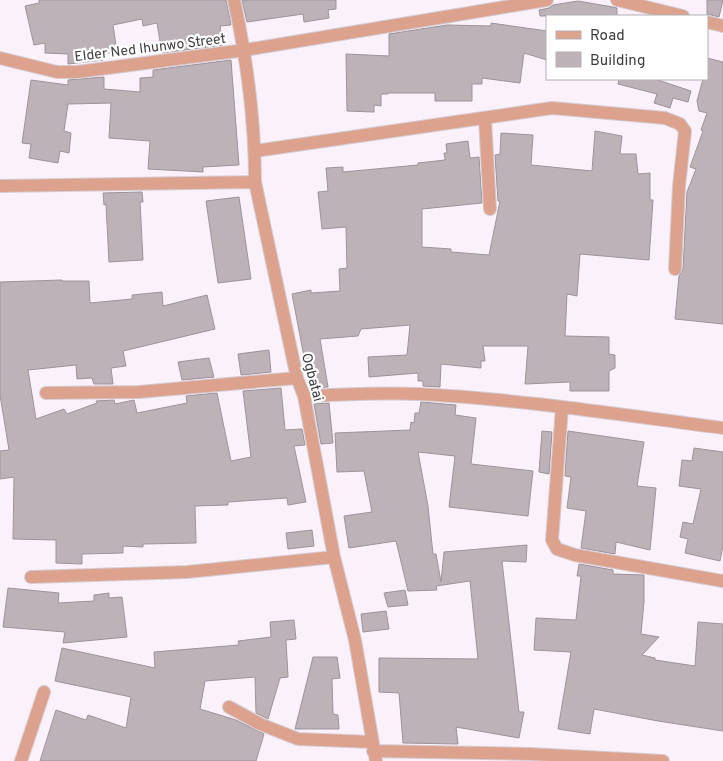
<svg xmlns="http://www.w3.org/2000/svg" width="723" height="761" viewBox="0 0 723 761" font-family="Overpass,sans-serif">
<style>
.building{fill:#beb2b9;stroke:#9e939a}
.lines{fill:none;stroke-linecap:round;stroke-linejoin:round}
.minor-casing{stroke:#d4cdd4;stroke-width:14}
.minor{stroke:#dda28d;stroke-width:12}
.labels{text-anchor:middle;stroke-width:4.5;stroke-linejoin:round;paint-order:stroke}
.street-label{font-size:14px;fill:#3e3b3e;stroke:#fff}
</style>
<rect width="100%" height="100%" fill="#faf1fa"/>
<path class="building" d="M 39,0 L 226,0 L 231,25 L 220,26 L 223,45 L 162,53 L 157,23 L 143,26 L 142,19 L 113,25 L 117,52 L 103,54 L 103,60 L 68,64 L 68,54 L 45,53 L 45,43 L 34,45 L 25,6 L 39,3 Z
M 242,0 L 336,0 L 336,9 L 328,10 L 329,18 L 304,22 L 303,14 L 247,22 Z
M 707,0 L 723,0 L 719,17 L 707,14 Z
M 578,1 L 613,7 L 617,8 L 617,16 L 540,16 L 539,10 L 549,8 L 553,5 Z
M 491,23 L 547,31 L 547,60 L 524,53 L 520,83 L 482,78 L 482,84 L 472,84 L 472,101 L 435,101 L 435,93 L 388,93 L 388,94 L 381,94 L 381,106 L 374,105 L 374,112 L 347,111 L 346,54 L 389,56 L 389,34 L 447,25 L 491,26 Z
M 707,58 L 723,62 L 723,324 L 675,319 L 679,276 L 683,269 L 687,192 L 696,169 L 690,167 L 703,131 L 701,130 L 707,113 L 699,111 L 697,101 L 703,79 L 707,79 Z
M 231,60 L 239,165 L 203,167 L 203,172 L 148,169 L 150,141 L 109,138 L 111,103 L 68,104 L 64,131 L 71,133 L 69,153 L 60,151 L 58,163 L 29,158 L 31,144 L 22,143 L 31,80 L 68,85 L 68,80 L 104,77 L 104,89 L 140,92 L 140,78 L 153,77 L 153,70 Z
M 619,79 L 655,79 L 691,91 L 688,102 L 673,98 L 670,108 L 654,103 L 657,94 L 618,84 Z
M 595,131 L 622,136 L 620,154 L 636,154 L 638,174 L 650,173 L 650,200 L 653,200 L 649,260 L 580,254 L 577,296 L 567,294 L 565,336 L 609,337 L 609,354 L 615,355 L 615,368 L 609,371 L 609,391 L 570,391 L 570,382 L 525,384 L 528,346 L 483,346 L 485,361 L 481,361 L 481,368 L 441,364 L 440,387 L 423,386 L 423,381 L 418,381 L 418,373 L 369,377 L 368,357 L 407,355 L 410,325 L 361,329 L 358,336 L 320,339 L 328,387 L 310,388 L 292,294 L 311,290 L 311,293 L 340,291 L 339,269 L 347,268 L 346,227 L 322,229 L 318,192 L 328,191 L 326,168 L 343,167 L 343,172 L 418,165 L 418,163 L 445,160 L 444,153 L 447,153 L 446,144 L 468,141 L 470,158 L 479,157 L 482,203 L 422,209 L 422,247 L 451,249 L 451,252 L 489,255 L 500,201 L 498,201 L 495,155 L 500,154 L 501,133 L 533,135 L 531,165 L 592,171 Z
M 142,192 L 143,202 L 140,202 L 143,260 L 109,262 L 106,204 L 104,205 L 103,193 Z
M 239,197 L 251,279 L 218,283 L 206,201 Z
M 62,280 L 62,281 L 89,281 L 90,303 L 132,299 L 132,295 L 162,292 L 163,306 L 207,295 L 215,329 L 123,351 L 126,366 L 111,368 L 113,384 L 94,384 L 92,378 L 77,379 L 76,365 L 28,370 L 36,419 L 64,409 L 67,414 L 97,403 L 96,401 L 114,400 L 115,404 L 134,400 L 137,413 L 187,403 L 186,396 L 217,393 L 231,461 L 251,457 L 243,391 L 281,388 L 285,430 L 302,429 L 305,445 L 294,446 L 306,502 L 288,505 L 287,498 L 228,502 L 228,505 L 195,506 L 196,543 L 143,544 L 143,547 L 123,546 L 123,553 L 82,554 L 82,564 L 56,563 L 56,540 L 13,539 L 14,477 L 0,479 L 0,451 L 9,450 L 0,395 L 0,282 Z
M 269,350 L 271,372 L 241,375 L 238,354 Z
M 209,358 L 214,377 L 182,380 L 178,362 Z
M 421,402 L 456,405 L 455,415 L 476,418 L 471,464 L 533,471 L 528,516 L 449,507 L 455,456 L 418,452 L 428,506 L 433,554 L 436,554 L 441,582 L 444,552 L 527,545 L 526,562 L 502,561 L 519,712 L 524,712 L 519,738 L 456,727 L 458,744 L 403,743 L 399,693 L 379,692 L 379,658 L 478,659 L 470,581 L 436,586 L 437,590 L 408,591 L 396,541 L 349,548 L 344,516 L 372,512 L 364,471 L 337,472 L 335,433 L 410,430 L 411,422 L 414,423 L 415,413 L 419,413 Z
M 329,403 L 333,443 L 321,444 L 314,404 Z
M 542,431 L 552,432 L 549,474 L 539,472 Z
M 568,431 L 644,442 L 637,486 L 656,488 L 650,550 L 616,542 L 615,554 L 581,548 L 586,511 L 567,508 L 571,477 L 565,476 Z
M 694,448 L 723,452 L 723,546 L 720,561 L 685,553 L 688,539 L 680,537 L 683,522 L 693,524 L 701,489 L 679,486 L 682,460 L 692,461 Z
M 312,530 L 314,546 L 288,549 L 286,533 Z
M 579,564 L 613,570 L 613,574 L 644,575 L 644,602 L 641,634 L 659,637 L 642,655 L 655,658 L 655,660 L 695,666 L 698,622 L 723,624 L 723,731 L 658,721 L 594,709 L 590,734 L 558,729 L 571,652 L 534,650 L 536,618 L 576,620 L 581,576 L 577,576 Z
M 8,588 L 59,593 L 58,603 L 94,601 L 94,595 L 109,593 L 109,598 L 122,597 L 127,637 L 63,643 L 65,632 L 3,627 Z
M 405,590 L 408,605 L 388,607 L 384,593 Z
M 386,611 L 389,629 L 363,632 L 361,614 Z
M 294,620 L 296,639 L 286,640 L 288,677 L 280,678 L 268,719 L 256,713 L 255,677 L 205,681 L 200,709 L 236,720 L 264,734 L 256,761 L 40,761 L 56,710 L 86,720 L 88,715 L 126,728 L 131,697 L 55,681 L 62,648 L 155,668 L 154,652 L 239,645 L 238,641 L 271,637 L 270,622 Z
M 313,657 L 337,657 L 340,678 L 332,679 L 333,714 L 338,715 L 339,729 L 295,729 Z"/>
<g class="lines">
<g class="minor-casing">
<path id="minor" d="M 234,0 C 247,60 255,121 255,182 L 297,378 L 304,396 L 334,557 L 355,640 L 376,761
M 617,0 L 683,16
M 707,22 L 723,26
M 0,58 L 57,72 L 77,72 L 245,50 L 547,0
M 485,119 L 490,209
M 255,151 L 552,108 L 665,118 L 680,124 L 685,131 L 679,186 L 675,269
M 0,186 L 255,182
M 46,393 L 139,392 L 297,378
M 304,396 C 342,395 380,392 418,394 C 520,399 622,415 723,428
M 562,407 L 552,540 L 557,549 L 575,555 L 723,581
M 31,577 L 187,572 L 334,557
M 229,707 L 260,724 L 298,739 L 372,742
M 373,751 L 530,754 L 663,761
M 21,761 L 44,692"/>
</g>
<use href="#minor" class="minor"/>
</g>
<g class="labels">
<g class="street-label">
<text transform="translate(150 47) rotate(-7)" y="5">Elder Ned Ihunwo Street</text>
<text transform="translate(313 377) rotate(75)" y="5">Ogbatai</text>
</g>
</g>
<rect x="546" y="15" width="162" height="65" fill="#ffffff" stroke="#b2b1b2"/>
<rect x="556" y="31" width="25" height="8" fill="#dda28d" stroke="#b2b1b2"/>
<text x="590" y="40" font-size="15" fill="#3e3b3e">Road</text>
<rect x="556" y="52" width="25" height="15" fill="#beb2b9" stroke="#b2b1b2"/>
<text x="590" y="65" font-size="15" fill="#3e3b3e">Building</text>
</svg>
